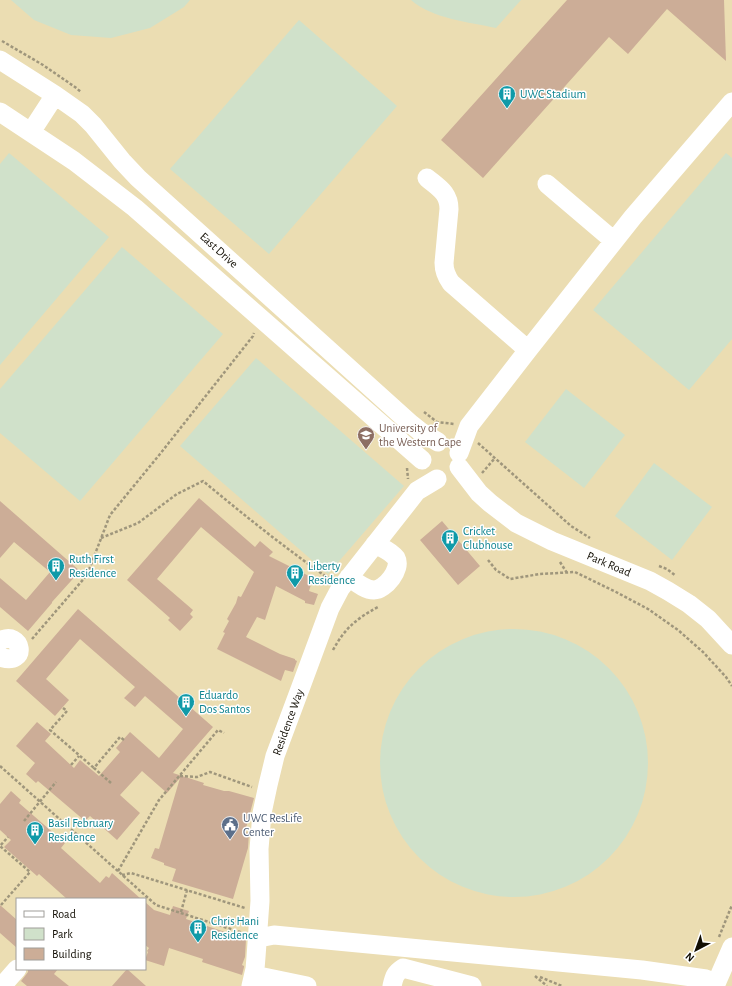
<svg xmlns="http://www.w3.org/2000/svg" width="732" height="986" viewBox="0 0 732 986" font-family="'Alegreya Sans',sans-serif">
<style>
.built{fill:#ebddb2;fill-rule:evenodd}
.green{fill:#d0e1ca}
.building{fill:#ccad97}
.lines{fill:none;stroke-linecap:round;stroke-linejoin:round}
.path{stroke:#9f967c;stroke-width:2.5;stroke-dasharray:3 2;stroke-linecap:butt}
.minor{stroke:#fff;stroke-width:19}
.labels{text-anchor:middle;stroke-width:3;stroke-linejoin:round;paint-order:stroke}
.culture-label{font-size:12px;fill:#0d838f;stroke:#fff;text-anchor:start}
.street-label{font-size:12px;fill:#110d03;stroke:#fff}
.education-label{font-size:12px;fill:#785e54;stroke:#fff;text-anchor:start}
.service-label{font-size:12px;fill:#4e5e75;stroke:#fff;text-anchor:start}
</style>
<rect width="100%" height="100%" fill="#f4e8c5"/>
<path class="built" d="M 0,0 L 732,0 L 732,986 L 0,986 ZM 17,899 L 145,899 L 145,969 L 17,969 Z"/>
<path class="green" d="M 11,0 L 190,0 L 184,7 L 150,28 L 111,38 L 71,35 L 34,20 Z
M 411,0 L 521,0 L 496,28 C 469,22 433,19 411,0 Z
M 299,20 L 397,106 L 269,254 L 170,169 Z
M 9,153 L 109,237 L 0,365 L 0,164 Z
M 726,153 L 732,158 L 732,339 L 689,390 L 593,310 Z
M 122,247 L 223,334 L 80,501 L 0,433 L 0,389 Z
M 256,358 L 404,486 L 328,574 L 180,446 Z
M 566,389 L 625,435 L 584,488 L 525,442 Z
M 654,463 L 712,507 L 672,560 L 615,516 Z
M380 763a134 134 0 1 1 268 0a134 134 0 1 1-268 0Z"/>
<path class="building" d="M 567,0 L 724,0 L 726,61 L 667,9 L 628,54 L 609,37 L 483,178 L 441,140 Z
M 199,498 L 255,547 L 260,541 L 273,552 L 269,556 L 313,578 L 309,591 L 318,594 L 314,605 L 305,603 L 305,601 L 276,586 L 265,620 L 257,617 L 246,637 L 280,654 L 295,659 L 295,660 L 297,661 L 293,672 L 285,670 L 281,681 L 217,649 L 225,633 L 223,632 L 229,621 L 227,619 L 236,603 L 238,596 L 241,597 L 254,572 L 201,527 L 157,579 L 193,610 L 190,614 L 193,617 L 180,631 L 168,620 L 170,618 L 127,580 Z
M 0,501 L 80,571 L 52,602 L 52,603 L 28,631 L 0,607 L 0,578 L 26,600 L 50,572 L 14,542 L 0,558 Z
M 442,521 L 480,566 L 458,585 L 420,540 Z
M 78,609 L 213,727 L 173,773 L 204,783 L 203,785 L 224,791 L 229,791 L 254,798 L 245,832 L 249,833 L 248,848 L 233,899 L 172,881 L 176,869 L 164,865 L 164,863 L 151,858 L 155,848 L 159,849 L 180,778 L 167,793 L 142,771 L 120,795 L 140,813 L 117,840 L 90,816 L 85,821 L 38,781 L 36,783 L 26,774 L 35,763 L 16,746 L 37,722 L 51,734 L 45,741 L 74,768 L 80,760 L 99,776 L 120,752 L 116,748 L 130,732 L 159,758 L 183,729 L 145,696 L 135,707 L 124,698 L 135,687 L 80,639 L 46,679 L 69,700 L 55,716 L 16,681 Z
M 11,791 L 21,800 L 19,803 L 65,843 L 61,848 L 100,883 L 106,876 L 109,878 L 112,873 L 141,899 L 67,899 L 39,874 L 37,876 L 4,847 L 11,840 L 0,830 L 0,804 Z
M 145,902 L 154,910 L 170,915 L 173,906 L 189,911 L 186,919 L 246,939 L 245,957 L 242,965 L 244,966 L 244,967 L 242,975 L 202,962 L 203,959 L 169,948 L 164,966 L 145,960 L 148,952 L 147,951 L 149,948 L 145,945 Z
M 0,905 L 17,920 L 17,948 L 0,933 Z
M 28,969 L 58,969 L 54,974 L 69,986 L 27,986 L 21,981 L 25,976 L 28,972 Z
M 127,969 L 146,986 L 112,986 Z"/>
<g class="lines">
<path class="path" d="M 2,41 L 43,65 L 75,87 L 81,92
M 424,412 L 437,422 L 454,424
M 478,443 L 571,526 L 590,538
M 407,468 L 408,479
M 482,473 L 495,458
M 101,538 L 138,523 L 177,494 L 203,481 C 244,515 285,548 328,578 L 329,577
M 488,560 L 496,570 L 510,579 L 540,574 L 575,572 L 616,592 L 648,609 L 678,630 L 703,652 L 726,677 L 732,686
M 560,562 L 567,573
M 659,566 L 667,569 L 676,576
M 32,639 L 87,575 L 110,515 L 160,454 L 253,336 L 254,333
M 333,650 C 345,628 356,619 378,607
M 63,708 L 67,711 L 50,730 L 94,768
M 71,765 L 79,756
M 0,766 L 156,905 L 243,933
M 180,776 L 197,777 L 210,772 L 252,787
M 111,783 L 94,768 L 120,737 L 124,740
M 24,821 L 56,782
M 118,871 L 159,800 L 218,730 L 224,733
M 122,875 L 131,873 L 245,908
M 1,905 L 30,872 L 0,846 L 8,837
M 181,912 L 187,890
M 719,937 L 732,905
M 535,976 L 547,986
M 540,977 L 562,986"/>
<path class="minor" d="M 0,60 L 55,95 L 82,114 L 93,125 L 122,161 L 138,178 L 411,424 L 421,432 L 438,442
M 0,112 L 74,161 L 135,208 L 397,438 L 407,447 L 422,460
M 31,132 L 55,95
M 427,178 C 439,188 449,193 449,209 L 444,263 C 444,271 446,276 451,283 L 528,350
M 547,184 L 614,241
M 459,453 L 469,426 L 528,350 L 633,217 L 732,102
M 459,467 L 479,493 L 490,503 L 516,523 L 552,541 L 650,581 L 668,591 L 689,604 L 708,619 L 732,645
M 349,577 C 356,582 365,590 374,590 C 385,590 402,569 396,558 C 391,551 382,548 375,544
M 0,641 C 22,629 29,667 0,657
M 264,937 L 274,935 L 642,970 L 706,979
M 254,975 L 307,986
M 2,986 L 17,969
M 251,986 L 255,969 L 256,957 L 260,901 L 259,849 L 262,813 L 268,785 L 275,756 L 303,681 L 330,608 L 340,589 L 417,491 L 437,479
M 392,986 C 394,977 395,973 403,968 L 472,986
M 715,986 L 732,947"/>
</g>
<defs>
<g id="building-pin" transform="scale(0.9)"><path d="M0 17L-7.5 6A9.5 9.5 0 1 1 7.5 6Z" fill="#0f9aa8" stroke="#fff"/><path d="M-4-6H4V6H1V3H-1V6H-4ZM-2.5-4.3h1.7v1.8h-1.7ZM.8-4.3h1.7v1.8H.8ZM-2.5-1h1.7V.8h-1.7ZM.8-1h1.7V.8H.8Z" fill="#fff"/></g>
<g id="university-pin" transform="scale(0.9)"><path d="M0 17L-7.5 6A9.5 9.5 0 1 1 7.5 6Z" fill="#8d6e63" stroke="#fff"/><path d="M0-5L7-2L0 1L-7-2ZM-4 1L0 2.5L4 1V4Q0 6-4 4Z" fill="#fff"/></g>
<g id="civic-pin" transform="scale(0.9)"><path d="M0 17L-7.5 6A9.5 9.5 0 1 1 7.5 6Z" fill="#5c6f8a" stroke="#fff"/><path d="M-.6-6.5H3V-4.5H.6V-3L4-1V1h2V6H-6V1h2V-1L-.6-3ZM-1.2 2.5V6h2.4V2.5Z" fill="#fff"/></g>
</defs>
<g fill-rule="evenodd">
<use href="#building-pin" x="507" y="94"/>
<use href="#university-pin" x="366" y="435"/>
<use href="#building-pin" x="450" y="538"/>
<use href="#building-pin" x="56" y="566"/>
<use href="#building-pin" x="295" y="573"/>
<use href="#building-pin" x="186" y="702"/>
<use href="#civic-pin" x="230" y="825"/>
<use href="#building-pin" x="35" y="830"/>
<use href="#building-pin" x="198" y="928"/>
</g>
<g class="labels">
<g class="culture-label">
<text x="520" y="98">UWC Stadium</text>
<text x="463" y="535">Cricket<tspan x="463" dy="14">Clubhouse</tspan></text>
<text x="69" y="563">Ruth First<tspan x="69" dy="14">Residence</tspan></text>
<text x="308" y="570">Liberty<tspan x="308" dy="14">Residence</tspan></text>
<text x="199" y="699">Eduardo<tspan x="199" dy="14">Dos Santos</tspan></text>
<text x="48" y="827">Basil February<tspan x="48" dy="14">Residence</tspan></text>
<text x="211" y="925">Chris Hani<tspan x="211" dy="14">Residence</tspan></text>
</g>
<g class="street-label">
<text transform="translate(219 250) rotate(42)" y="4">East Drive</text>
<text transform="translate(609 564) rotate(23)" y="4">Park Road</text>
<text transform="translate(288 722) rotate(-70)" y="4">Residence Way</text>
</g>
<g class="education-label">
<text x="379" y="432">University of<tspan x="379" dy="14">the Western Cape</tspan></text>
</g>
<g class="service-label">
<text x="243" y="822">UWC ResLife<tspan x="243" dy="14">Center</tspan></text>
</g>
</g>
<rect x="16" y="898" width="130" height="72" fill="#ffffff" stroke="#a09e9a"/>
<rect x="24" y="911" width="20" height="6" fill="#ffffff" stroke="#a09e9a"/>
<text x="52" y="918" font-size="12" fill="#110d03">Road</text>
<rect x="24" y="928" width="20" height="12" fill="#d0e1ca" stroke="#a09e9a"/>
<text x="52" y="938" font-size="12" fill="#110d03">Park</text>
<rect x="24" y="948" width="20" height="12" fill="#ccad97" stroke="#a09e9a"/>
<text x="52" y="958" font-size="12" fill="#110d03">Building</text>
<g transform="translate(696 950) rotate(221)" stroke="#ffffff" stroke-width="3" paint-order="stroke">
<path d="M0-3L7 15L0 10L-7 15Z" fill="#110d03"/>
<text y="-6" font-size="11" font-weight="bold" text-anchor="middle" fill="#110d03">N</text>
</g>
</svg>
